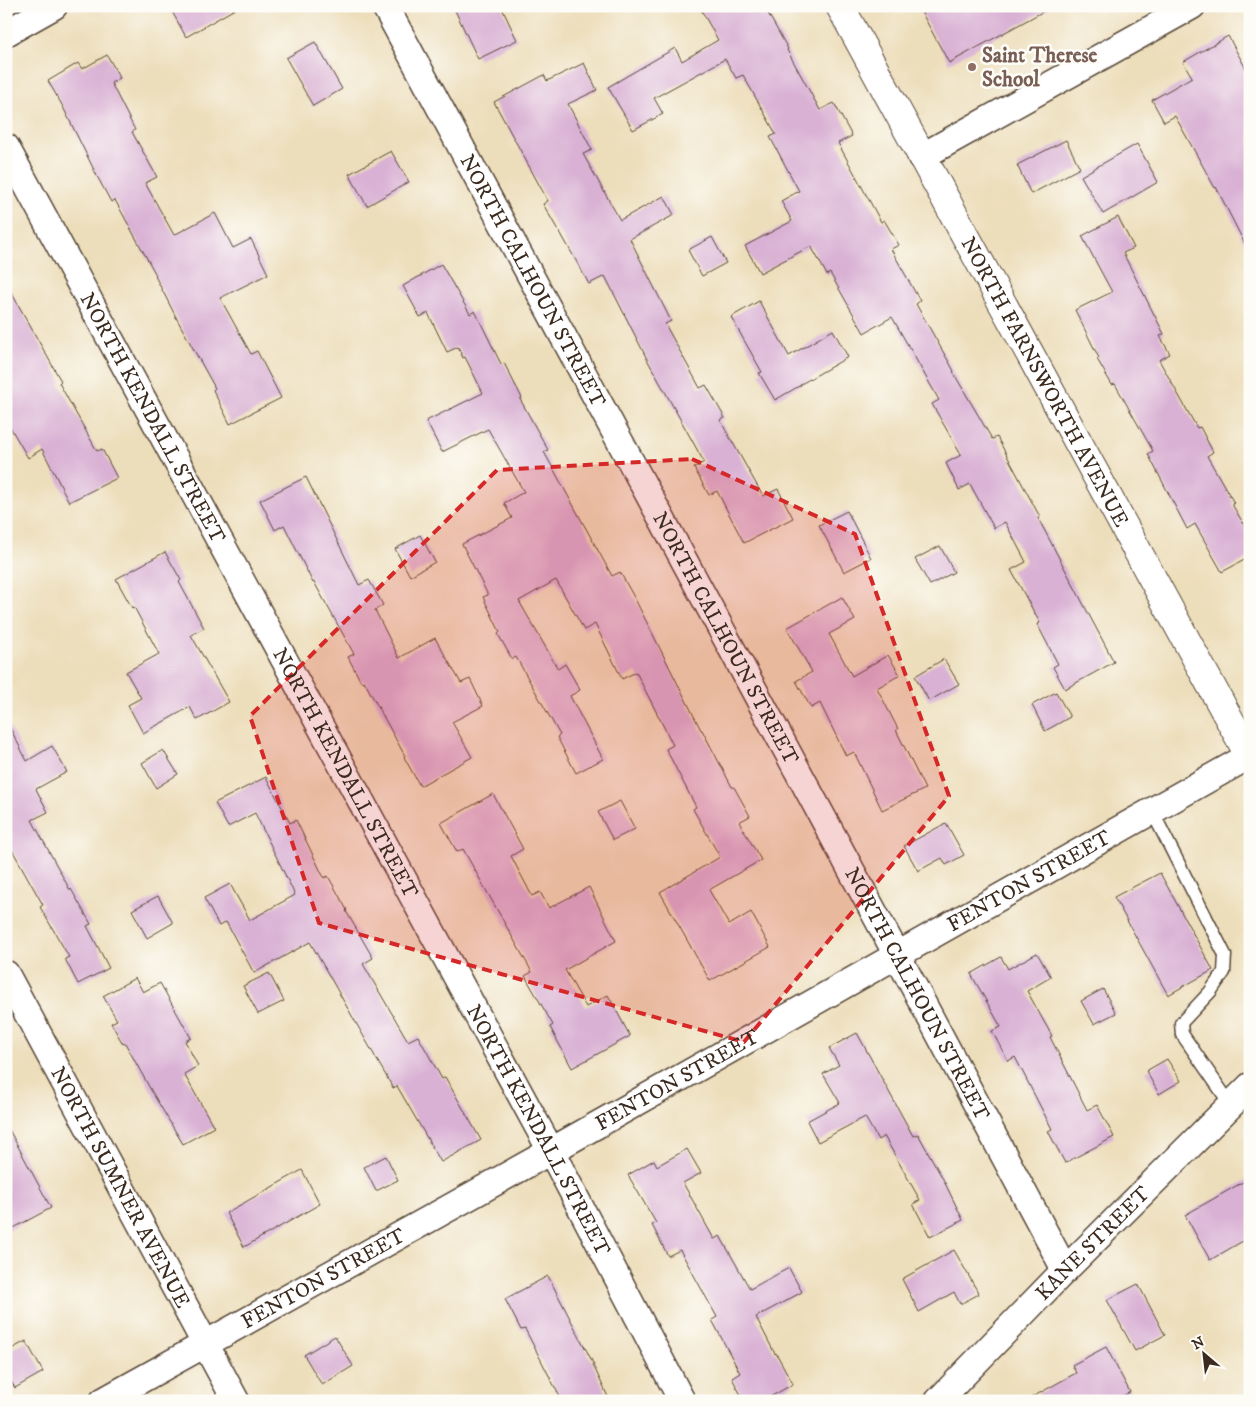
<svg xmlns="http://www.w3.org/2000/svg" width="1256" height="1407" viewBox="0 0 1256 1407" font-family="'IM FELL DW Pica',serif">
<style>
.building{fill:#d9b1d4}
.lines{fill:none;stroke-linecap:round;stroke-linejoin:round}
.lane-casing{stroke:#564536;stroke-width:15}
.street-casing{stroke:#564536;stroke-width:29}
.secondary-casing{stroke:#564536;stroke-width:30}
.lane{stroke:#fff;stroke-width:12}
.street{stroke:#fff;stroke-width:26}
.secondary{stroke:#fff;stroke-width:28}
.marked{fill:#d62828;fill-opacity:0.2;stroke:#d62828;stroke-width:4;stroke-dasharray:10 6;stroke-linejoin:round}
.education-dot{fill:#8d6e63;stroke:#fdfcf7;stroke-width:2}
.labels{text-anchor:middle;stroke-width:5;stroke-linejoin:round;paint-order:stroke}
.education-label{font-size:21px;font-weight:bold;fill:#785e54;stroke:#fdfcf7;text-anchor:start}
.street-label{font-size:21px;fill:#3b2a1e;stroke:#fdfcf7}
</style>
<rect width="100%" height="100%" fill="#fdfcf7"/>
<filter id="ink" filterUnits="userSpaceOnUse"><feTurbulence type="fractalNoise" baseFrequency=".02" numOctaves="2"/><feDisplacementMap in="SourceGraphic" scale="10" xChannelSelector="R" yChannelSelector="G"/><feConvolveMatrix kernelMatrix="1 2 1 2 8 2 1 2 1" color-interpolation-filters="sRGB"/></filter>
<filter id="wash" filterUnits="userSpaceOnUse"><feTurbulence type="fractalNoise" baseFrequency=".0096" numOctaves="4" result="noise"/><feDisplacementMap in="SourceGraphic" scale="20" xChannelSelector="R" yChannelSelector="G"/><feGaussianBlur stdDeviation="1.12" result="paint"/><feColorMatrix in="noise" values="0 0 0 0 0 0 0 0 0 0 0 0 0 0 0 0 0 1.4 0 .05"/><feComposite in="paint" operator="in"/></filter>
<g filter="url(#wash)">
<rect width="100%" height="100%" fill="#eddebb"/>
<g id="blocks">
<path class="building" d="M 169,6 L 240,6 L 186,37 Z
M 453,6 L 501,6 L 517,40 L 478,59 Z
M 699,6 L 764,6 L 788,49 L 787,50 L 820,110 L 834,103 L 852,136 L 838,143 L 881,222 L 884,220 L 899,245 L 891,249 L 920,301 L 916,304 L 954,371 L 953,372 L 992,439 L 997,437 L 1040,517 L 1038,518 L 1114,662 L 1065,689 L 1053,667 L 1058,664 L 1037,624 L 1040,623 L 1011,570 L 1026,562 L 1005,522 L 994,528 L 970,484 L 959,490 L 946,463 L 961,455 L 932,404 L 939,400 L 892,317 L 864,333 L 830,273 L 827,275 L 811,246 L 760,273 L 745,246 L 792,221 L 781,201 L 799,191 L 770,137 L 776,134 L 743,75 L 736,78 L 725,59 L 654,98 L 663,114 L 633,130 L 608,87 L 675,48 L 682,61 L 718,40 Z
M 918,6 L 1053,6 L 949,63 Z
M 1228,36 L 1250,76 L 1250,254 L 1216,187 L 1215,188 L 1175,116 L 1164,122 L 1152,100 L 1192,77 L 1183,62 Z
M 315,42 L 342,89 L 313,106 L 286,58 Z
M 107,55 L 120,78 L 111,83 L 135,130 L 132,132 L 157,177 L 145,183 L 174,235 L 215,213 L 233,248 L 251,239 L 268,274 L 220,298 L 251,354 L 257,351 L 281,398 L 230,424 L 213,390 L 215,388 L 178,321 L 155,276 L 156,275 L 115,200 L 111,202 L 98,178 L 62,105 L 48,81 L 78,63 L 82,69 Z
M 584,63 L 597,90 L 568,104 L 592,150 L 583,154 L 620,220 L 664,196 L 674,215 L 630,239 L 671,321 L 665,324 L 700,388 L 706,385 L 725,418 L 720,420 L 763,496 L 778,489 L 793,518 L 744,543 L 717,491 L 709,495 L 694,468 L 704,462 L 649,363 L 605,276 L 589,284 L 560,232 L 559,232 L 543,204 L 548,201 L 494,102 L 544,75 L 547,81 Z
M 1066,140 L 1080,168 L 1031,194 L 1017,165 Z
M 1137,144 L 1158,182 L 1103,214 L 1081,176 Z
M 391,151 L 409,182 L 367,206 L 349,174 Z
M 1118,217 L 1134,248 L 1123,253 L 1164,334 L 1160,336 L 1170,354 L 1159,360 L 1197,428 L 1200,427 L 1213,452 L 1207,456 L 1234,503 L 1232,504 L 1250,535 L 1250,557 L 1222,572 L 1195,524 L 1187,529 L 1148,454 L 1153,451 L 1115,384 L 1112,385 L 1097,359 L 1099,358 L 1075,310 L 1112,292 L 1082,236 Z
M 712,237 L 726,263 L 702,276 L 688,250 Z
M 441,264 L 470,314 L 475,311 L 501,364 L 504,363 L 522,398 L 520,399 L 548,450 L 544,452 L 612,576 L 620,572 L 635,599 L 701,730 L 702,730 L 732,787 L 734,787 L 750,816 L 739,822 L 761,860 L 709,890 L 729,925 L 751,912 L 770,947 L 710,981 L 660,892 L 720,857 L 693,809 L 696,807 L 666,749 L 673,745 L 636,672 L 622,679 L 595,624 L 584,630 L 556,580 L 519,601 L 558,669 L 565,664 L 580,690 L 570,696 L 603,759 L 576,773 L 557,737 L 560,735 L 516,657 L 512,659 L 498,634 L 500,632 L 483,597 L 488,595 L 462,544 L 512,518 L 504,503 L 524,492 L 488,429 L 442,452 L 426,421 L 483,393 L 465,357 L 463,358 L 458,347 L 447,352 L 428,313 L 420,317 L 403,286 Z
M 6,283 L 61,381 L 59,383 L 97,451 L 102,449 L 117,478 L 69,502 L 42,449 L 28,458 L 6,420 Z
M 759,301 L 789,356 L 833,330 L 848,357 L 801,384 L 801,385 L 775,400 L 759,373 L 762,372 L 731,317 Z
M 306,477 L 359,585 L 369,580 L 383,605 L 375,610 L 399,658 L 435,638 L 461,683 L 470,679 L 483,706 L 452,722 L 472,757 L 420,786 L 404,757 L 405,756 L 364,681 L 361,682 L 348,657 L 354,654 L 314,582 L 313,583 L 284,525 L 275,530 L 260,500 Z
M 847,511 L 871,558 L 844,572 L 819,525 Z
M 420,535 L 435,562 L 410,576 L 395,549 Z
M 940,546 L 954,572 L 930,585 L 915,559 Z
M 165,552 L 181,580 L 179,582 L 204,628 L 191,635 L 229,702 L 197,720 L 190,707 L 143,733 L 128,705 L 141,698 L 126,672 L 159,654 L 134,607 L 132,608 L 116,579 Z
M 842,597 L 855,620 L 829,634 L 852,676 L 888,655 L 900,675 L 877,688 L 898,729 L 896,730 L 925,789 L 882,810 L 854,752 L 846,756 L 820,703 L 811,708 L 796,681 L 812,672 L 787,628 Z
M 944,659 L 959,684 L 929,701 L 915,676 Z
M 1056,692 L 1070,717 L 1045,731 L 1032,705 Z
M 6,720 L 27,761 L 52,746 L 67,772 L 36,789 L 48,812 L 32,820 L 70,890 L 71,889 L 91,924 L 87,926 L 109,968 L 78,984 L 65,959 L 69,957 L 40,907 L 43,905 L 6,839 Z
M 163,750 L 178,774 L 156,788 L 142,763 Z
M 266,777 L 290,823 L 296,820 L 324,878 L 328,876 L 347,910 L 346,911 L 373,958 L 363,964 L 408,1041 L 418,1036 L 442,1079 L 445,1077 L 481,1140 L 441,1162 L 397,1086 L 393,1088 L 310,942 L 254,973 L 226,922 L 219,926 L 204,898 L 230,884 L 250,920 L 295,895 L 255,813 L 228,827 L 215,803 Z
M 493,794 L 523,849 L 511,856 L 532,896 L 540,892 L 549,908 L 589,887 L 616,941 L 565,970 L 586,1007 L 608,995 L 630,1036 L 572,1068 L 550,1027 L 553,1025 L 525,976 L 532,972 L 463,849 L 457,852 L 441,823 Z
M 620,801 L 635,829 L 613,840 L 598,812 Z
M 946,823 L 964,855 L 946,865 L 942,858 L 918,871 L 904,846 Z
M 1160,873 L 1213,970 L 1168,995 L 1114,897 Z
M 158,896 L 173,923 L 147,938 L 132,910 Z
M 1037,953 L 1051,977 L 1027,991 L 1052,1036 L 1050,1037 L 1087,1110 L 1097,1105 L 1114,1137 L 1065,1163 L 1048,1131 L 1052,1129 L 1015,1057 L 1008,1061 L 992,1031 L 1001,1027 L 971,974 L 1001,957 L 1008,969 Z
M 269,973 L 284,1001 L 258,1014 L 243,986 Z
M 135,978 L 143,992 L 160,983 L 191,1038 L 185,1041 L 198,1066 L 184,1074 L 214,1127 L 183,1144 L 152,1092 L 125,1043 L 123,1044 L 111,1023 L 117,1020 L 103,996 Z
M 1103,989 L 1116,1013 L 1094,1024 L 1081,1001 Z
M 857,1033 L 913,1136 L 918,1134 L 943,1179 L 963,1220 L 930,1237 L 913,1204 L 920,1200 L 884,1136 L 878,1140 L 865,1117 L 818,1142 L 807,1121 L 840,1103 L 823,1074 L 839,1065 L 829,1048 Z
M 1167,1059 L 1181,1081 L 1159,1094 L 1146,1071 Z
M 6,1124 L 51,1208 L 6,1232 Z
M 687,1149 L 701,1173 L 683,1183 L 714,1239 L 720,1236 L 750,1289 L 789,1268 L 802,1292 L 756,1317 L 775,1354 L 776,1353 L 793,1384 L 763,1401 L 744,1401 L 732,1378 L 740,1373 L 712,1320 L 717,1317 L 680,1250 L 668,1256 L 652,1225 L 656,1223 L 628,1175 L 654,1160 L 657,1166 Z
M 386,1156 L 398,1180 L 376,1191 L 364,1167 Z
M 302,1170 L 320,1204 L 244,1247 L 226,1213 Z
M 1250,1178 L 1250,1237 L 1210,1260 L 1185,1215 Z
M 954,1250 L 979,1294 L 960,1304 L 954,1292 L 919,1312 L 902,1279 Z
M 548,1276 L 594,1365 L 593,1365 L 610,1401 L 562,1401 L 525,1329 L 521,1330 L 505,1299 Z
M 1138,1284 L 1165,1335 L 1135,1351 L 1107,1300 Z
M 335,1336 L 353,1366 L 322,1385 L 304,1355 Z
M 26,1341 L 43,1372 L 15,1388 L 6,1373 L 6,1352 Z
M 1106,1347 L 1130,1392 L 1114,1401 L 1025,1401 L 1076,1373 L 1072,1365 Z"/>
</g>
</g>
<g filter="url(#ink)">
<use href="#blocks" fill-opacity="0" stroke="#564536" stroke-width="1"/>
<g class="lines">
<g class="lane-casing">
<path id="lane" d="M 1152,811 L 1225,955 L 1224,972 L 1210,992 L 1181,1023 L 1182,1034 L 1231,1105"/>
</g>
<g class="street-casing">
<g id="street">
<path id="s1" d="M 385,6 L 897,955 L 1065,1270"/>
<path d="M 6,33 L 54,6"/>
<path id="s2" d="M 6,147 L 551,1151 L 682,1401"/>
<path d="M 921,157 L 1192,6"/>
<path id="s3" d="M 6,974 L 236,1401"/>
<path id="s4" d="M 103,1401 L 551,1151 L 1249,756"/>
<path id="s5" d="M 938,1401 L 1065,1270 L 1250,1086"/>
</g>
</g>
<g class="secondary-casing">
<g id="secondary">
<path id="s6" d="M 840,6 L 1250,757"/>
</g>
</g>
<use href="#lane" class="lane"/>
<use href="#street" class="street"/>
<use href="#secondary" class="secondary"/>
</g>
</g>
<path class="marked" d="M 692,459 L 855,534 L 949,796 L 744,1042 L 319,923 L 250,716 L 497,470 Z"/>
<circle class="education-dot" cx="972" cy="67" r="5"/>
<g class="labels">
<g class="education-label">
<text x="982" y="62">Saint Therese<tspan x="982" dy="24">School</tspan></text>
</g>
<g class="street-label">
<text dy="7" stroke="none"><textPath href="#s1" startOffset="312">NORTH CALHOUN STREET</textPath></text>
<text dy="7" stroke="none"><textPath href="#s6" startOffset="428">NORTH FARNSWORTH AVENUE</textPath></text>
<text dy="7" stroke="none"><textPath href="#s2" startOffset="308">NORTH KENDALL STREET</textPath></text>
<text dy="7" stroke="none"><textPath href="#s1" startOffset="718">NORTH CALHOUN STREET</textPath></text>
<text dy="7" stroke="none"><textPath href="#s2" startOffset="712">NORTH KENDALL STREET</textPath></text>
<text dy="7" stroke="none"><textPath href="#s4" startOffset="1062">FENTON STREET</textPath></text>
<text dy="7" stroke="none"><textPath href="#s1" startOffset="1122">NORTH CALHOUN STREET</textPath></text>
<text dy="7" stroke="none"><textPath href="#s4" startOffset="658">FENTON STREET</textPath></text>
<text dy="7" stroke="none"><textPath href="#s2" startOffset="1118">NORTH KENDALL STREET</textPath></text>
<text dy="7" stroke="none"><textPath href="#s3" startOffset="242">NORTH SUMNER AVENUE</textPath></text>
<text dy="7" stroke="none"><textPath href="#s5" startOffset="221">KANE STREET</textPath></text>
<text dy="7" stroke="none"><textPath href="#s4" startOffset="252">FENTON STREET</textPath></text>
</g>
</g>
<rect width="1256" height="1407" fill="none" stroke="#fdfcf7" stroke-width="25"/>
<g transform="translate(1204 1354) rotate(332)" stroke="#fdfcf7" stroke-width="4" paint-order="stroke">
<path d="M0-4L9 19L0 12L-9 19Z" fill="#3b2a1e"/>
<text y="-8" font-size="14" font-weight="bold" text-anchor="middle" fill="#3b2a1e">N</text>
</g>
</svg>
